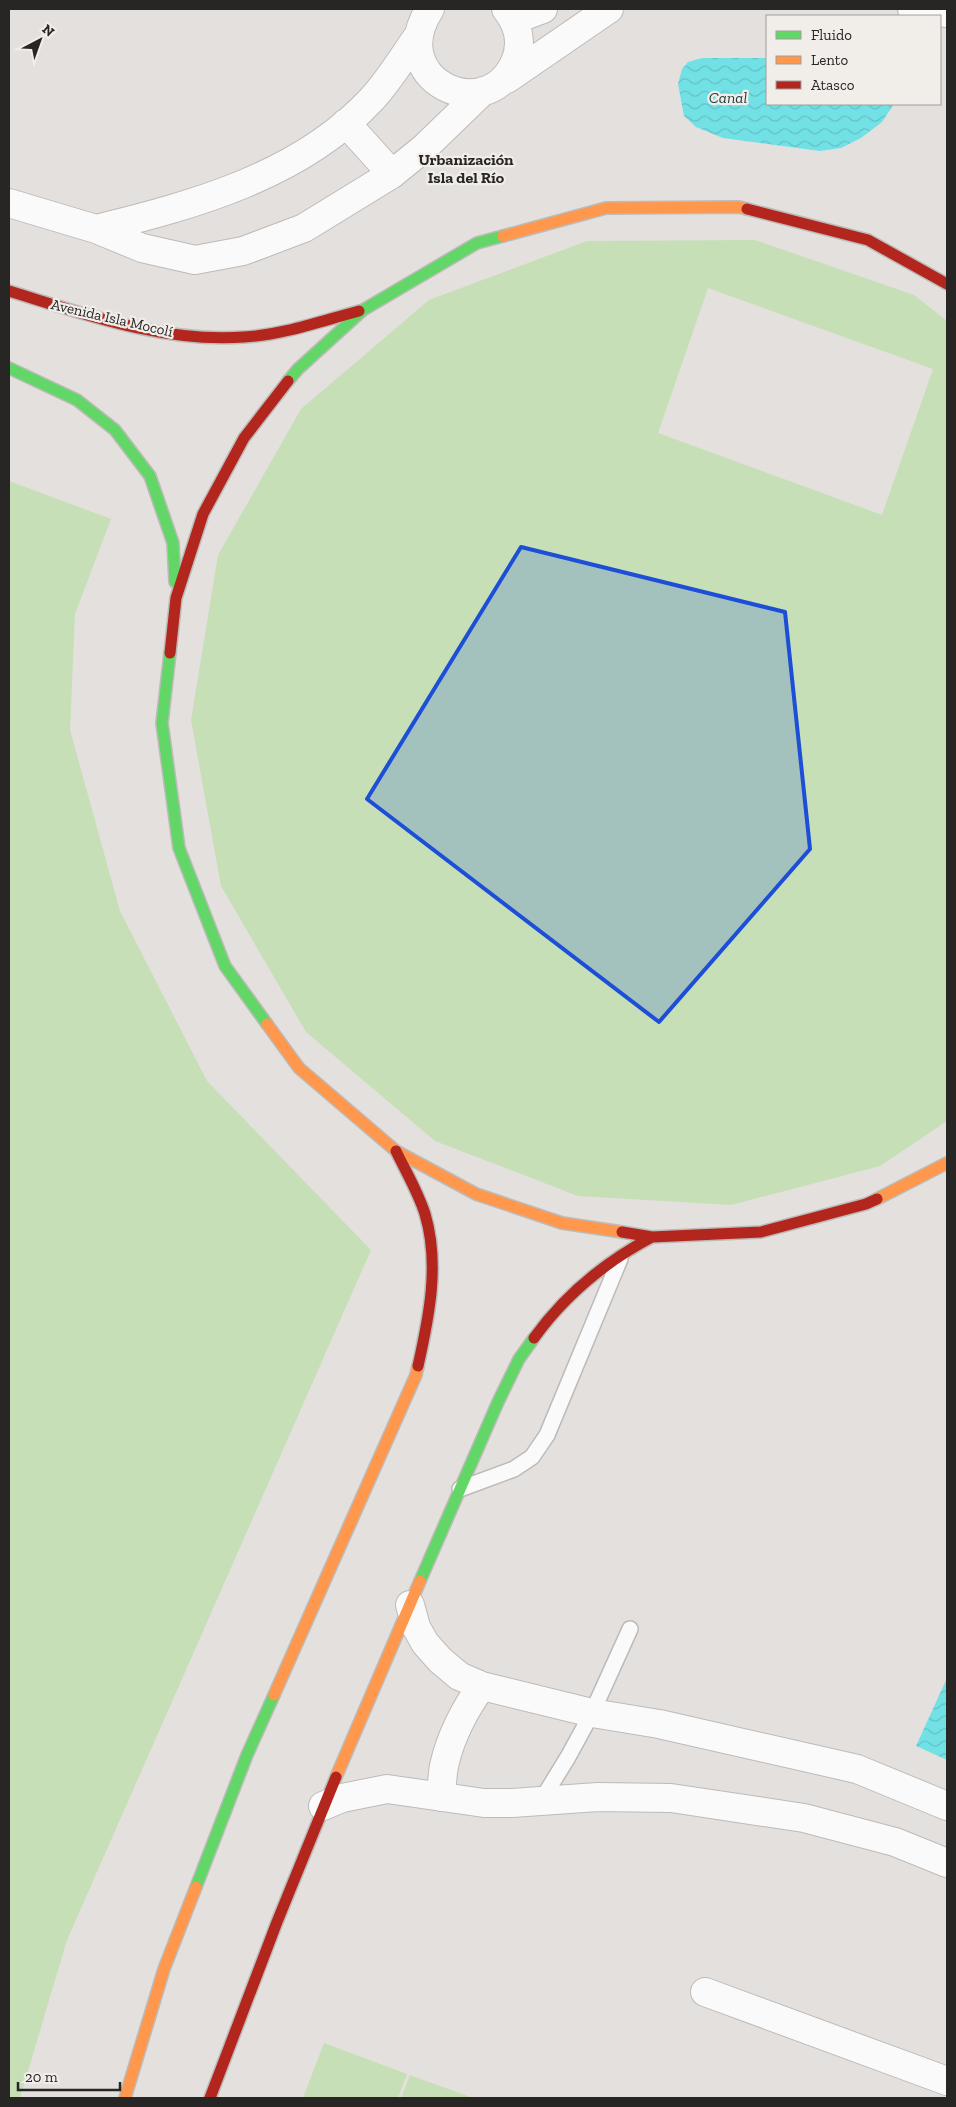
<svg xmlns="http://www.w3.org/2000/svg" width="956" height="2107" viewBox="0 0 956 2107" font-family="'Zilla Slab',serif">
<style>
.grass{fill:#c6dfb7;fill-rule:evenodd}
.water{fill:url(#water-waves)}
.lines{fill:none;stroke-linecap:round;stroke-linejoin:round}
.lane-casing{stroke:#bdbbb9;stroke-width:18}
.street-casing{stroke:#bdbbb9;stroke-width:30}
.fast-casing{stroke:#bdbbb9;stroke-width:14}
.slow-casing{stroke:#bdbbb9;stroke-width:14}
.jam-casing{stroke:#bdbbb9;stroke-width:14}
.lane{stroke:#fbfafa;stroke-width:15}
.street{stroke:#fbfafa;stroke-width:28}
.fast{stroke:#63d668;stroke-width:11}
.slow{stroke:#ff974d;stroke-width:11}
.jam{stroke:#b3261e;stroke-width:11}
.marked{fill:#1d4ed8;fill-opacity:0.2;stroke:#1d4ed8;stroke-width:4;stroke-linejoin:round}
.labels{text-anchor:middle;stroke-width:4.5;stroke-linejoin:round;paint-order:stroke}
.street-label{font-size:15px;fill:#272625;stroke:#f1eeea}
.water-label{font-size:16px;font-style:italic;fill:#1f383a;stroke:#f1eeea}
.neighbourhood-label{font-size:16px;font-weight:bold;fill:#272625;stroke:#f1eeea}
</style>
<defs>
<pattern id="water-waves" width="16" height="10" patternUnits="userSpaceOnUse" patternTransform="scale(1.25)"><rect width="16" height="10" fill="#72e1e6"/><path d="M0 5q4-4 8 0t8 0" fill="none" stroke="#63c1c5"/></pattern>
</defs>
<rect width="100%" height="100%" fill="#e3e0de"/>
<path class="grass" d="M 755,240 L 914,295 L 947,321 L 947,1121 L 880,1166 L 731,1205 L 578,1196 L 435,1141 L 306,1032 L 221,886 L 191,720 L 218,555 L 301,409 L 429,300 L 587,241 ZM 708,288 L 933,369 L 882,515 L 658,433 Z
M 9,481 L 111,519 L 75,614 L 70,730 L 120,911 L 207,1081 L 371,1250 L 67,1940 L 20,2098 L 9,2098 Z
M 324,2043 L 407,2074 L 398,2098 L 303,2098 Z
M 410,2075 L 473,2098 L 401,2098 Z"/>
<path class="water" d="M 702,58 L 767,58 L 767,104 L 894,104 L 882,122 L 861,138 L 841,148 L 820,151 L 723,138 L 696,127 L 684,116 L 678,84 L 682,69 L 688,62 Z
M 947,1678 L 947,1760 L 916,1746 Z"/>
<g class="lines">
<g class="lane-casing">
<path id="lane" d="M 460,1489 L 514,1469 L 532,1457 L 547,1435 L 620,1259
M 541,1801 L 568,1757 L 592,1713 L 630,1629"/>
</g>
<g class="street-casing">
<path id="street" d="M 430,9 C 384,79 486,128 515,62 C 523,43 518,24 506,9
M 912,9 L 947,13
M 514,20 L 543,9
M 507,79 L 609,9
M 346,123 L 392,174
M 9,203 L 96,229 L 142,248 L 195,260 L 243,251 L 304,228 L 392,174 L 424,148 L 483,91
M 96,229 C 194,205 300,176 371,100 C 389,81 403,57 418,36
M 410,1605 L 416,1627 L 425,1643 L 440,1660 L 459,1676 L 482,1686 L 592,1713 L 659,1724 L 857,1769 L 947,1806
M 441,1797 C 442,1787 442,1776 444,1766 C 450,1738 465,1708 482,1686
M 323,1806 L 342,1798 L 387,1789 L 484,1803 L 512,1803 L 598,1797 L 671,1798 L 804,1818 L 895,1842 L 947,1863
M 705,1992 L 947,2081"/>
</g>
<g class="fast-casing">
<path id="fast" d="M 9,368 L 77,400 L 115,430 L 150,476 L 173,543 L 175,582
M 288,381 L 298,369 L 363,310 L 477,243 L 503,236
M 170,653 L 162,723 L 179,848 L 225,966 L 267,1024
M 420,1581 L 498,1402 L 519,1359 L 534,1338
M 196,1887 L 247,1755 L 274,1695"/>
</g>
<g class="slow-casing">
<path id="slow" d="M 503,236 L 606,208 L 739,207 L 747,209
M 267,1024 L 299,1068 L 396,1151 L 476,1194 L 562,1223 L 622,1232
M 877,1199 L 947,1163
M 274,1695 L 416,1375 L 418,1366
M 336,1777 L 420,1581
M 125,2098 L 164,1969 L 196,1887"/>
</g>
<g class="jam-casing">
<path id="jam" d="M 747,209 L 868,240 L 947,284
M 9,291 C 84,314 164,343 244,337 C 283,335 321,321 359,311
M 170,653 L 176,598 L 203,514 L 244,438 L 288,381
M 396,1151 C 406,1172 418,1192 425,1214 C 440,1264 429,1317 418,1366
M 622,1232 L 652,1237 L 761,1232 L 866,1204 L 877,1199
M 534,1338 C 565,1295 605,1262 652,1237
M 210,2098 L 277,1922 L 336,1777"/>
</g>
<use href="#lane" class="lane"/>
<use href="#street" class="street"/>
<use href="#fast" class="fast"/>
<use href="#slow" class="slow"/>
<use href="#jam" class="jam"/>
</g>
<path class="marked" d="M 521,547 L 785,612 L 810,849 L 659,1022 L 367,799 Z"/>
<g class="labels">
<g class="street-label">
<text transform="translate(112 318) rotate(13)" y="5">Avenida Isla Mocolí</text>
</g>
<g class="water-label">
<text x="728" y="103">Canal</text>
</g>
<g class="neighbourhood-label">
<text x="466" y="165">Urbanización<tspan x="466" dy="18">Isla del Río</tspan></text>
</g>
</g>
<rect width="956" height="2107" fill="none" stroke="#272625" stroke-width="20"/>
<rect x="766" y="15" width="175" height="90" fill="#f1eeea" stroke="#a09e9b"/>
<rect x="776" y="31" width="25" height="8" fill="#63d668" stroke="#a09e9b"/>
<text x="811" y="40" font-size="15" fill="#272625">Fluido</text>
<rect x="776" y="56" width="25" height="8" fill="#ff974d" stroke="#a09e9b"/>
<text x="811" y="65" font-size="15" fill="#272625">Lento</text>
<rect x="776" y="81" width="25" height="8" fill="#b3261e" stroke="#a09e9b"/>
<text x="811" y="90" font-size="15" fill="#272625">Atasco</text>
<g transform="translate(40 40) rotate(41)" stroke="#f1eeea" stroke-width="4" paint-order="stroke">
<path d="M0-4L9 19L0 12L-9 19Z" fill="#272625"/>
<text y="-8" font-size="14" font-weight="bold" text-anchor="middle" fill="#272625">N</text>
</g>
<path d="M18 2082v8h102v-8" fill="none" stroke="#272625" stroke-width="2.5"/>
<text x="25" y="2082" font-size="15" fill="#272625" stroke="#f1eeea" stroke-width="4" paint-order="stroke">20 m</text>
</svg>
